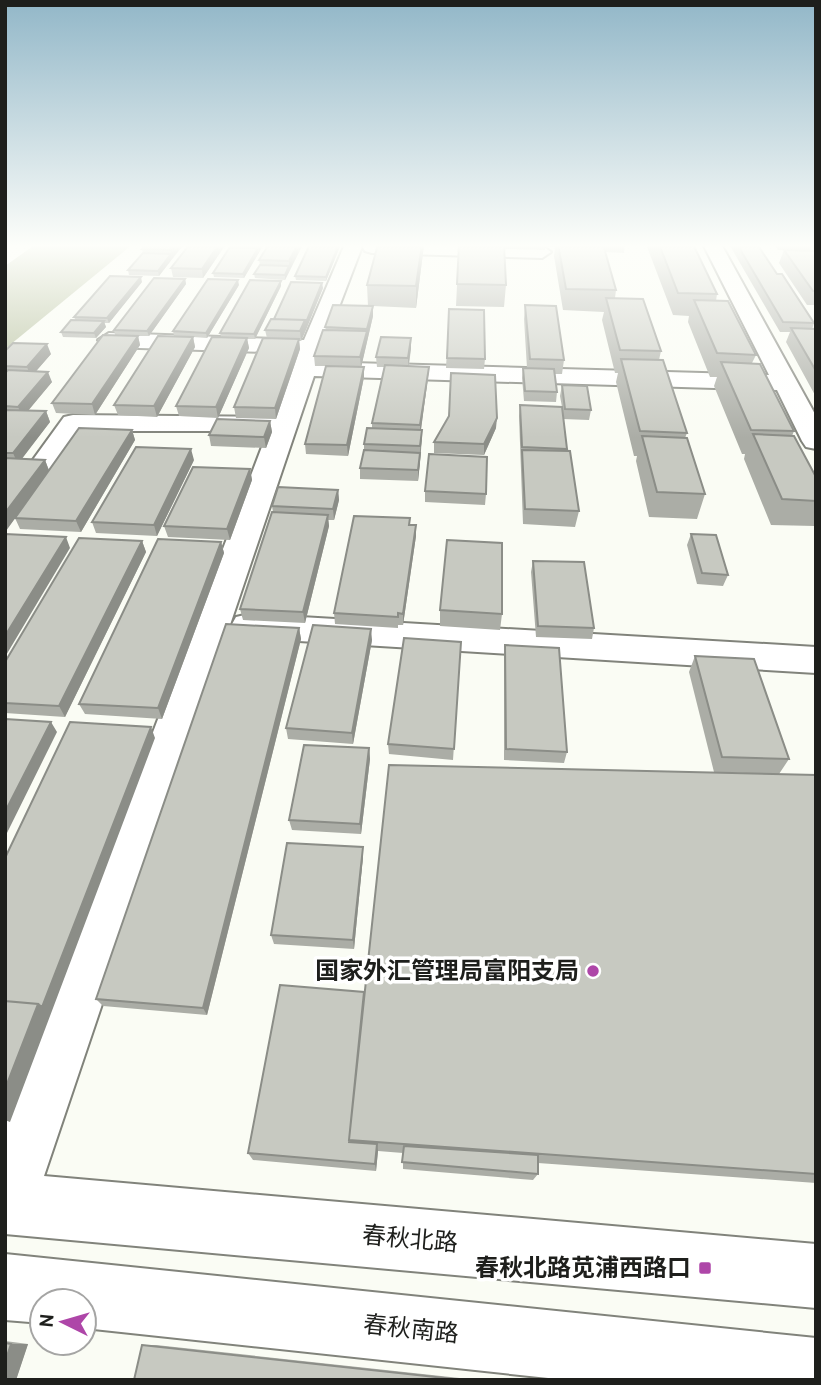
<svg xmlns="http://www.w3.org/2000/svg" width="821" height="1385" viewBox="0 0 821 1385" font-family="Overpass,'Noto Sans SC',sans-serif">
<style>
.water{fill:#b1bb97}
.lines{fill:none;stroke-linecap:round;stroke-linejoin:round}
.minor-casing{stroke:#81837b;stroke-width:4}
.minor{fill:#fff;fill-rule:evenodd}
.wall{fill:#abada6}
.shaded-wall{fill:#8b8d87}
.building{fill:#c7c9c1;stroke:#8b8d87;stroke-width:2}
.poi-dot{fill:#ae46a8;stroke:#fff;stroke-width:2.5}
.labels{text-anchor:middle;stroke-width:7;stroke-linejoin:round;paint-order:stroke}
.near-poi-label{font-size:24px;font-weight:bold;fill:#1e1f1c;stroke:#fff;text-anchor:end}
.near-street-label{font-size:24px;fill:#1e1f1c;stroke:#fff}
</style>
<rect width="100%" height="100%" fill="#fafcf4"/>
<path class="water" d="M 36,244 L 133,244 L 5,349 L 5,266 Z"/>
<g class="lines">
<g class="minor-casing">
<path id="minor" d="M 345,244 L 363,244 L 318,362 L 769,375 L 703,244 L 721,244 L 816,416 L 816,449 L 806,447 L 802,441 L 777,390 L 314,376 L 44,1176 L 816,1244 L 816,1308 L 5,1234 L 5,1120 L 268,431 L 81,431 L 51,474 L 41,477 L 31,474 L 27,468 L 64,417 L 73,415 L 274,417 L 298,353 L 109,347 L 98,340 L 109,333 L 304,340 Z
M 365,244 L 542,246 L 551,252 L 542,258 L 372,253 L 365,251 L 363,247 Z
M 249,614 L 816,647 L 816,673 L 249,638 L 236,635 L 231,626 L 236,617 Z
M 5,1254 L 816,1338 L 816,1380 L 567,1380 L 84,1328 L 84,1301 L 42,1301 L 42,1323 L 5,1320 Z"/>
</g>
<use href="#minor" class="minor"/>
</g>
<path class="wall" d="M 146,244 L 184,244 L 159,276 L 129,275 L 128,270 L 143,253 L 142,249 Z
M 226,244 L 203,278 L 173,277 L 171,268 Z
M 229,244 L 264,244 L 244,278 L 214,277 L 213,273 L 230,247 Z
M 303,244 L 285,280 L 255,278 L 254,274 L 260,265 L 259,260 Z
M 310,244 L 341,244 L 326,281 L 296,280 L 295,276 Z
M 378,244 L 424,244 L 423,253 L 416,308 L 373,306 L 373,316 L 361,367 L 364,377 L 348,456 L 306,454 L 305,444 L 326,366 L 315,366 L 314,356 L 326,330 L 325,327 L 368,306 L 367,285 Z
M 459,244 L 625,244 L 624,253 L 605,252 L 616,290 L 615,298 L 661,351 L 659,360 L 687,433 L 685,438 L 705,494 L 697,519 L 649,517 L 636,461 L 637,456 L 634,456 L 616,382 L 618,373 L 615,373 L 602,320 L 604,312 L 563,310 L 554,256 L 555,247 L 545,247 L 545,250 L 504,249 L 506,285 L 504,307 L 456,306 Z
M 646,244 L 693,244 L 717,294 L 716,301 L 756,355 L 752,363 L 794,431 L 792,436 L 816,477 L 815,526 L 771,525 L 744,459 L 745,454 L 742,454 L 714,386 L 717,377 L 710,377 L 688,322 L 689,316 L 673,315 Z
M 729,244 L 757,244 L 777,274 L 814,323 L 812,329 L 816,329 L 816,397 L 786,342 L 790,332 L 780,332 Z
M 774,244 L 812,244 L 810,251 L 816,251 L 816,305 L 807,305 L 779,263 L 784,250 L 778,250 Z
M 185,279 L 186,284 L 149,336 L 138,336 L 140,345 L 95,415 L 56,413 L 52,403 L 115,335 L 114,330 Z
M 142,282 L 109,323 L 104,323 L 106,327 L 96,338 L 63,337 L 61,332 L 76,321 L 74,317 Z
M 239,285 L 207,338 L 193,337 L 195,347 L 157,417 L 118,415 L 114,405 L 174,336 L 173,331 Z
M 281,286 L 255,339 L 247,339 L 249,348 L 218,418 L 179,416 L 176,406 L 221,337 L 220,333 Z
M 323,288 L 301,341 L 299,341 L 300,349 L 276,419 L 236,418 L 234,407 L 267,338 L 265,330 L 274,319 Z
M 525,305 L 564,360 L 562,374 L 555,374 L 557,392 L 556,402 L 524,401 L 522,378 L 523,368 L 527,368 L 524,319 Z
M 449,309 L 485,359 L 484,369 L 446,368 Z
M 411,348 L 409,366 L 429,367 L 428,377 L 421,430 L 422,440 L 418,481 L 360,479 L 360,468 L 364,450 L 364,444 L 372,428 L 372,423 L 384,367 L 377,367 L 376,357 Z
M 5,351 L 51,354 L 36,371 L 52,382 L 28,410 L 46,411 L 50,422 L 21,459 L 45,460 L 49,470 L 132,430 L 135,440 L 81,532 L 20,529 L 15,518 L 5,531 Z
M 562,385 L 591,410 L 589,420 L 563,419 L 567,451 L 579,511 L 575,527 L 523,524 L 519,416 L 520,405 L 562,407 L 560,396 Z
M 449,416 L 496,428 L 484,455 L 434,453 L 434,442 Z
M 270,421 L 272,432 L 266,448 L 211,446 L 209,435 Z
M 194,460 L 157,536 L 96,533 L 92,522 Z
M 250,469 L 252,480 L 230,540 L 168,537 L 164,526 Z
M 338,490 L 339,500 L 334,520 L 328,520 L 329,526 L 305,623 L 243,620 L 240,609 L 273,512 L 272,506 Z
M 425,491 L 486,494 L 485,505 L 425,502 Z
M 410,525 L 416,525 L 416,536 L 403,625 L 398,625 L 398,628 L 335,624 L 334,613 Z
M 691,534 L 728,575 L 723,586 L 697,584 L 687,545 Z
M 142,541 L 146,552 L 65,717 L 5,713 L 5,662 Z
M 221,542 L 224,553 L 162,719 L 85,714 L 79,704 Z
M 533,561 L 594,628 L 592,639 L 536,637 L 531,572 Z
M 440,610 L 502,614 L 500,630 L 440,626 Z
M 299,628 L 301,639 L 207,1015 L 103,1006 L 96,999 Z
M 372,640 L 353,744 L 288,739 L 286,728 Z
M 461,642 L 453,760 L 389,754 L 388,744 Z
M 505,645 L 567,752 L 564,763 L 504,760 L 504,656 Z
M 695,656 L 789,759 L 779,774 L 816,775 L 816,1183 L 538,1163 L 538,1174 L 533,1180 L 403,1169 L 403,1153 L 378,1151 L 376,1171 L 253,1160 L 248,1153 L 364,992 L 747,773 L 714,772 L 689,672 Z
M 369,748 L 370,759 L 361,834 L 292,830 L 289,820 Z
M 363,857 L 354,949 L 274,944 L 271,935 Z
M 5,1341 L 28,1344 L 16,1380 L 5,1380 Z
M 142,1345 L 156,1345 L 478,1380 L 134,1380 Z"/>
<path class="shaded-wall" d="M 175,244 L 184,244 L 172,259 L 170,250 Z
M 219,244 L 226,244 L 203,278 L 202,269 Z
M 258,244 L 264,244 L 244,278 L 243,274 L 258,248 Z
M 298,244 L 303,244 L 285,280 L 285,275 L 289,266 L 289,261 Z
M 339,244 L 341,244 L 326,281 L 326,277 Z
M 422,244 L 424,244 L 423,253 L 416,308 L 416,286 Z
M 171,254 L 172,259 L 159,276 L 158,271 Z
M 141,277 L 142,282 L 109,323 L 107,318 Z
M 185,279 L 186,284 L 149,336 L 147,331 Z
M 238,280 L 239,285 L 207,338 L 206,333 Z
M 281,281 L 281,286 L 255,339 L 254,334 Z
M 322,283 L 323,288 L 306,330 L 305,325 Z
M 373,306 L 373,316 L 361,368 L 360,357 Z
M 305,320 L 306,330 L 301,341 L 300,331 Z
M 104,321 L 106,327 L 96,338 L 94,333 Z
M 138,336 L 140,345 L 95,415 L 92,404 Z
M 193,337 L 195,347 L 157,417 L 154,406 Z
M 247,338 L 249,348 L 218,418 L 216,407 Z
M 411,338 L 411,348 L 408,368 L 408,358 Z
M 299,339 L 300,349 L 276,419 L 275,408 Z
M 47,344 L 51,354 L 31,377 L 27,367 Z
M 364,367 L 364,377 L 348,456 L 347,445 Z
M 429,367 L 428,377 L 420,436 L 420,425 Z
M 48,372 L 52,382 L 23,417 L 18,407 Z
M 46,411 L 50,422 L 18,464 L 13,453 Z
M 497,418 L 496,428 L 484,455 L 484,444 Z
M 270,421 L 272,432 L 266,448 L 264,437 Z
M 132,430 L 135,440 L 81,532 L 76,521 Z
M 422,430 L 420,463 L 418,481 L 418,470 Z
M 191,449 L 194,460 L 157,536 L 154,525 Z
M 45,460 L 49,471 L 6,531 L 5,513 Z
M 250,469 L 252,480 L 230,540 L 227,529 Z
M 338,490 L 339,500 L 334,520 L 333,509 Z
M 328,515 L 329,526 L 305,623 L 303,612 Z
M 416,525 L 416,536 L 403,625 L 403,614 Z
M 66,537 L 70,548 L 5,657 L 5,636 Z
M 142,541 L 146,552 L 65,717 L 59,706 Z
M 221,542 L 224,553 L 162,719 L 158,708 Z
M 299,628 L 301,639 L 207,1015 L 203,1008 Z
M 371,629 L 372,640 L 353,744 L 352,733 Z
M 51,722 L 57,732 L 5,837 L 5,812 Z
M 151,727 L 155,738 L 10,1122 L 5,1120 L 5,1089 L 38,1004 Z
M 369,748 L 370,759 L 361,834 L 360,824 Z
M 363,847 L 363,857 L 354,949 L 353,940 Z
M 377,1144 L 378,1151 L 376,1171 L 375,1164 Z
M 11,1344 L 28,1344 L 16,1380 L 5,1380 L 5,1362 Z"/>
<path class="building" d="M 146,244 L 175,244 L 170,250 L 142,249 Z
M 190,244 L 219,244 L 202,269 L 171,268 Z
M 269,244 L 298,244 L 289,261 L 259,260 Z
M 310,244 L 339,244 L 326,277 L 295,276 Z
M 378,244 L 422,244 L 416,286 L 367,285 Z
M 459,244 L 504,244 L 506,285 L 457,284 Z
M 558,244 L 603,244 L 616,290 L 566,289 Z
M 659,244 L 693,244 L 717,294 L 678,293 Z
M 737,244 L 757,244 L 777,274 L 782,274 L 814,323 L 783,322 Z
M 230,247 L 258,248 L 243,274 L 213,273 Z
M 784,250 L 816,251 L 816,291 L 813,291 Z
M 143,253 L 171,254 L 158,271 L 128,270 Z
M 260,265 L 289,266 L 285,275 L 254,274 Z
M 110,276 L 141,277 L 107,318 L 74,317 Z
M 154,278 L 185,279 L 147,331 L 114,330 Z
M 208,279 L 238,280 L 206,333 L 173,331 Z
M 250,280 L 281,281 L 254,334 L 220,333 Z
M 291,282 L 322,283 L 305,325 L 305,320 L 274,319 Z
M 606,298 L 643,299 L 661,351 L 620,350 Z
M 694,300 L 728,301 L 756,355 L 717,353 Z
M 333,305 L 373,306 L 367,329 L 325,327 Z
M 525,305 L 556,306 L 564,360 L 530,359 Z
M 449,309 L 484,310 L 485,359 L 447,358 Z
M 271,319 L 305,320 L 300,331 L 265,330 Z
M 71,320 L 104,321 L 94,333 L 61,332 Z
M 791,328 L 816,329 L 816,371 Z
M 323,330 L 367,331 L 360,357 L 314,356 Z
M 103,335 L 138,336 L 92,404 L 52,403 Z
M 158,336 L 193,337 L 154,406 L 114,405 Z
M 212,337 L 247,338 L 216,407 L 176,406 Z
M 381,337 L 411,338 L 408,358 L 376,357 Z
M 263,338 L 299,339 L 275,408 L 234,407 Z
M 13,343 L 47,344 L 27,367 L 5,366 L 5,351 Z
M 621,359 L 663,360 L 687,433 L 640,431 Z
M 721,362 L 760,364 L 794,431 L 751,430 Z
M 385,365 L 429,367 L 420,425 L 372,423 Z
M 326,366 L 364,367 L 347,445 L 305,444 Z
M 523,368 L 554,369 L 557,392 L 525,391 Z
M 8,370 L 48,372 L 18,407 L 5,406 L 5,373 Z
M 451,373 L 495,375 L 497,418 L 484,444 L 434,442 L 449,416 Z
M 562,385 L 587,386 L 591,410 L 565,409 Z
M 520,405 L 562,407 L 567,449 L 522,447 Z
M 5,410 L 46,411 L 13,453 L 5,453 Z
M 217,419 L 270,421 L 264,437 L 209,435 Z
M 79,428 L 132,430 L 76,521 L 15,518 Z
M 367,428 L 422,430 L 420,446 L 364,444 Z
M 753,434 L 794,436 L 816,477 L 816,501 L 782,499 Z
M 642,436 L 687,438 L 705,494 L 657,492 Z
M 136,447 L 191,449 L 154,525 L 92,522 Z
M 364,450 L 420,453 L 418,470 L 360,468 Z
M 522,450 L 570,451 L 579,511 L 525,509 Z
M 429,454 L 487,457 L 486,494 L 425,491 Z
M 5,458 L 45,460 L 5,513 Z
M 193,467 L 250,469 L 227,529 L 164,526 Z
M 278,487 L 338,490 L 333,509 L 272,506 Z
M 272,512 L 328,515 L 303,612 L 240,609 Z
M 354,516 L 410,518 L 409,525 L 416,525 L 403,614 L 398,613 L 398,617 L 334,613 Z
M 5,534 L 66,537 L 5,636 Z
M 691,534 L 716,535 L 728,575 L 702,573 Z
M 79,538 L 142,541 L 59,706 L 5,703 L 5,662 Z
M 158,539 L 221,542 L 158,708 L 79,704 Z
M 447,540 L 502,543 L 502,614 L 440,610 Z
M 533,561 L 584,562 L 594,628 L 538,626 Z
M 226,624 L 299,628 L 203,1008 L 96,999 Z
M 313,625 L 371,629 L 352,733 L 286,728 Z
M 404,638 L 461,642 L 454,749 L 388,744 Z
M 505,645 L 559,648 L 567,752 L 506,749 Z
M 695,656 L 754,659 L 789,759 L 722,757 Z
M 5,719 L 51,722 L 5,812 Z
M 70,722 L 151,727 L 42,1007 L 38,1004 L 5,1001 L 5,858 Z
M 304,745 L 369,748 L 360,824 L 289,820 Z
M 389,765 L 816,775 L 816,1174 L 349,1140 Z
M 287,843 L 363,847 L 353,940 L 271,935 Z
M 280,985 L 364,992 L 349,1140 L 349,1142 L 377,1144 L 375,1164 L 248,1153 Z
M 5,1001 L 38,1004 L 5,1089 Z
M 404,1146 L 538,1155 L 538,1174 L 402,1162 Z
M 5,1343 L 11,1344 L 5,1362 Z
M 142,1345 L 463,1380 L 134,1380 Z"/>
<linearGradient id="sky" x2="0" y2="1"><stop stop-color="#92b7c8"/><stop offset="0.56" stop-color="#fdfefa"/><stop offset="1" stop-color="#fdfefa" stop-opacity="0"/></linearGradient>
<rect width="821" height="438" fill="url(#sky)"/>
<g class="poi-dot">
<circle cx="593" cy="971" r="7"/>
<rect x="698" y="1261" width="14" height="14" rx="3.5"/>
</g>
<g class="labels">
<g class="near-poi-label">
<text x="579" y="979">国家外汇管理局富阳支局</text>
<text x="691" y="1276">春秋北路苋浦西路口</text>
</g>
<g class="near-street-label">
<text transform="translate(410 1239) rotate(5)" y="8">春秋北路</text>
<text transform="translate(411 1329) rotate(6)" y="8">春秋南路</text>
</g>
</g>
<rect width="821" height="1385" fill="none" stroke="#1e1f1c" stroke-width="14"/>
<g transform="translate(63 1322) rotate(275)"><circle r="33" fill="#ffffff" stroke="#a5a5a4" stroke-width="2"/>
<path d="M0-5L12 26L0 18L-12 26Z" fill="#ae46a8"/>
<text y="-10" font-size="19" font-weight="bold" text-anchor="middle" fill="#1e1f1c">N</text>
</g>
</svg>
